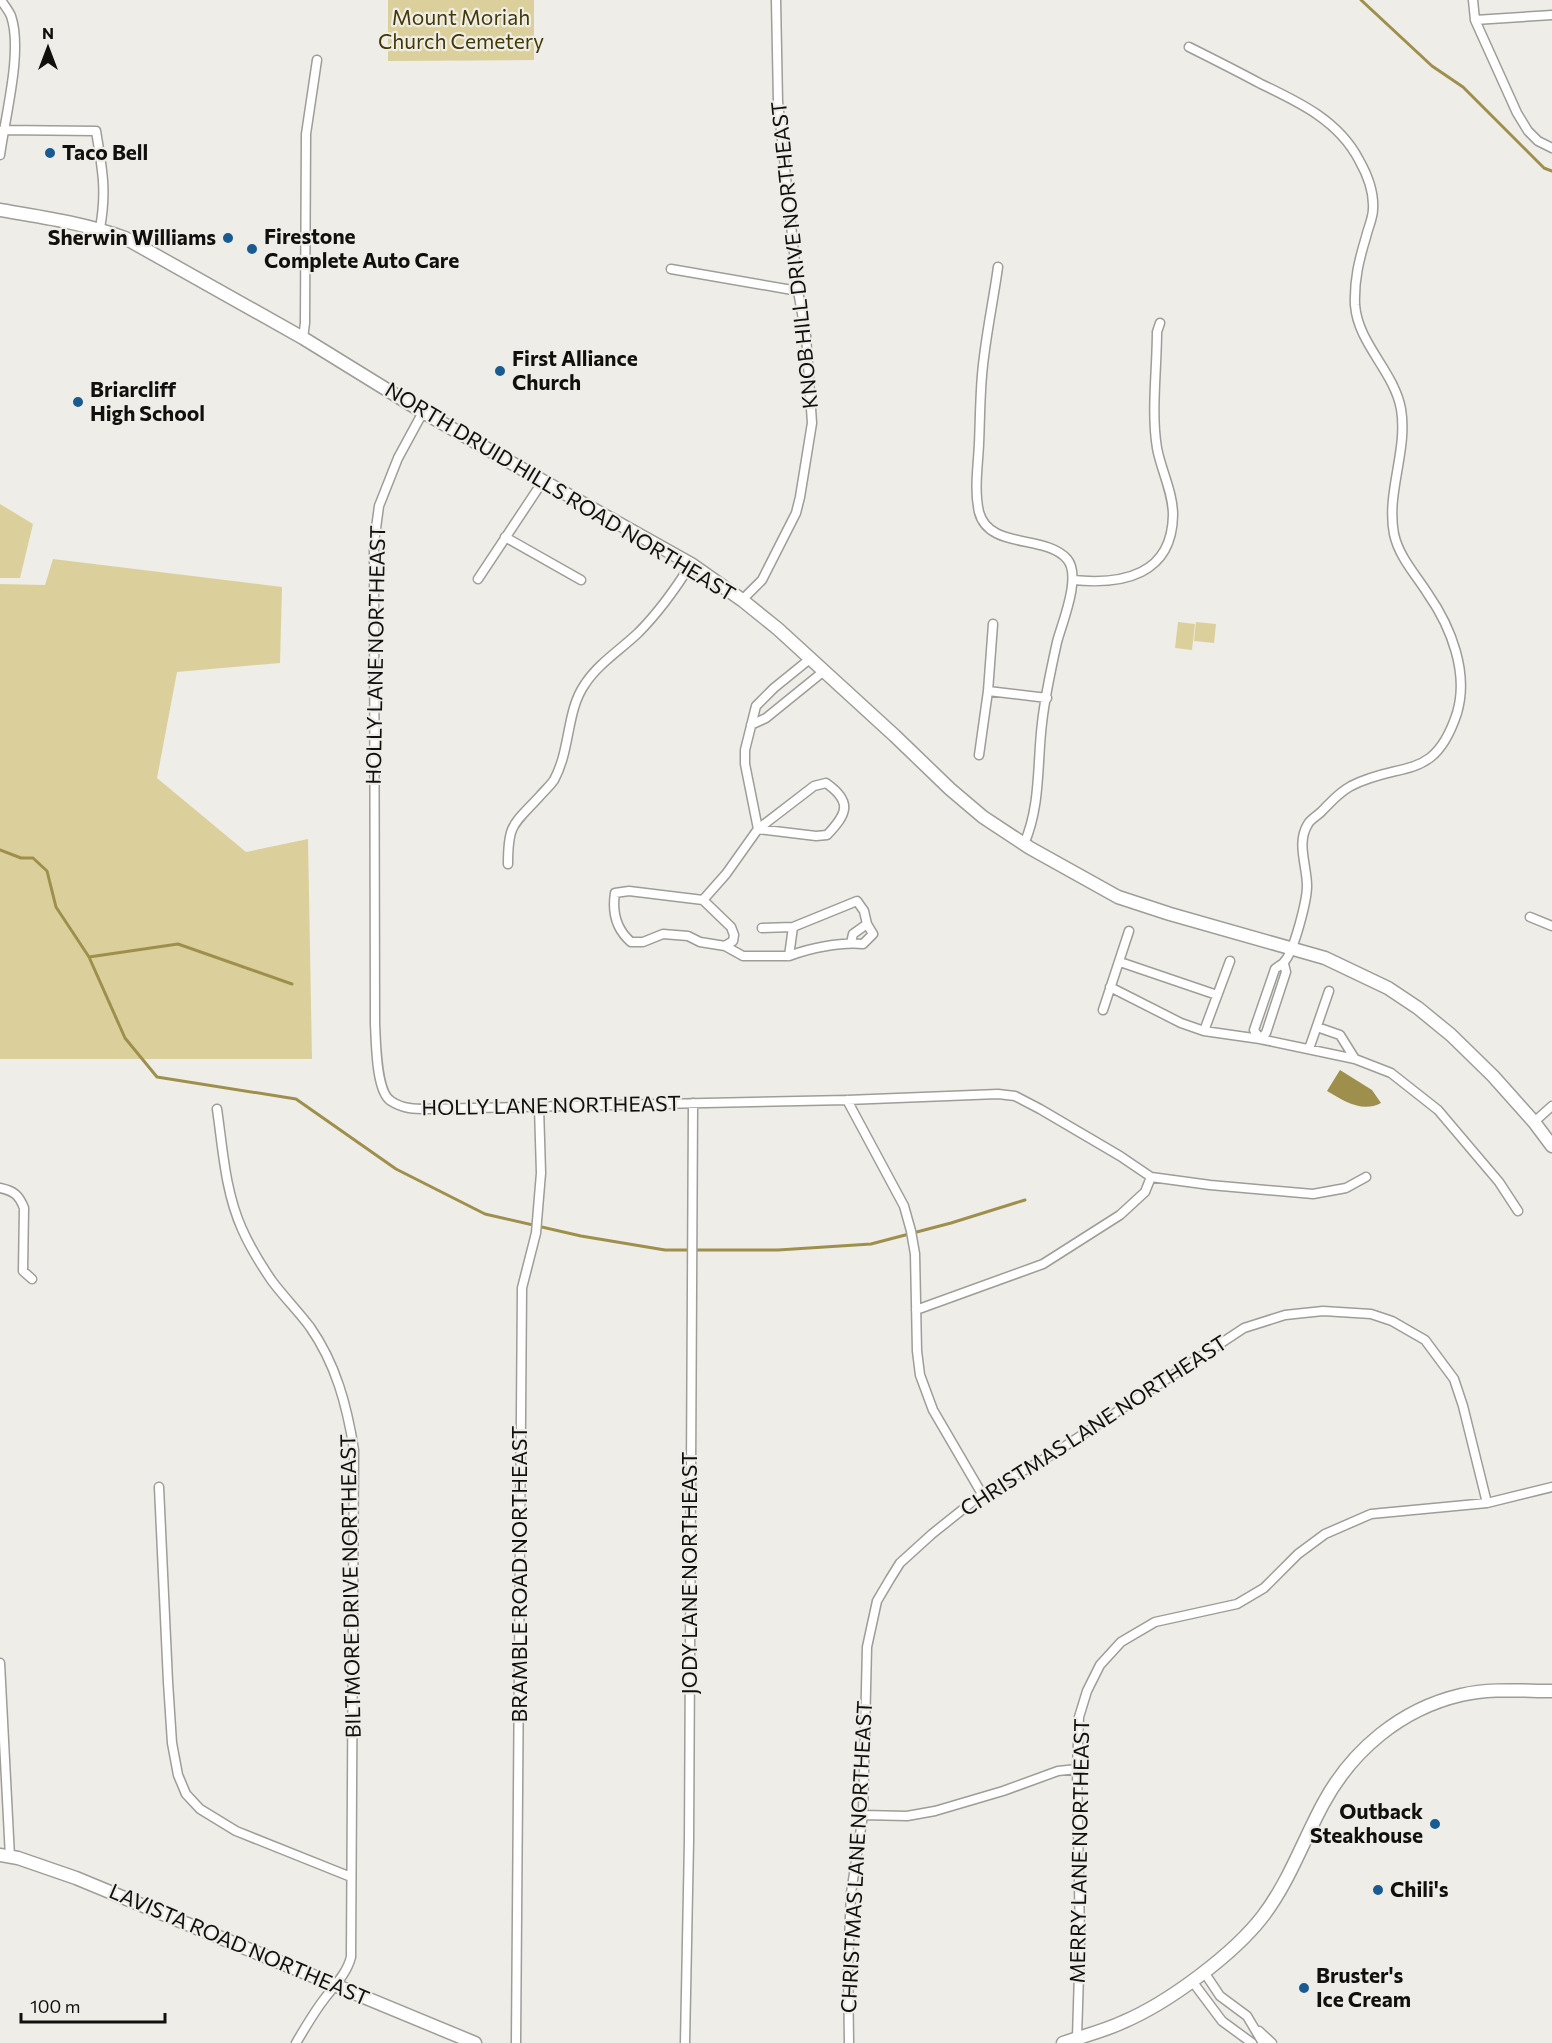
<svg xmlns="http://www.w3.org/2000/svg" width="1552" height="2043" viewBox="0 0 1552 2043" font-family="Commissioner,sans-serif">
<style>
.green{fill:#dbd09b}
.water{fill:#9e904c}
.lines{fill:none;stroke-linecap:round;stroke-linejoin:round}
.stream{stroke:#9e904c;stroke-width:3}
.street-casing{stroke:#9e9d98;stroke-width:11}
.secondary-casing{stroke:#9e9d98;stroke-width:15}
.street{stroke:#fff;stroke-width:8}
.secondary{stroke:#fff;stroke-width:12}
.poi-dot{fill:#195b90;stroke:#eeede7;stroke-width:2}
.labels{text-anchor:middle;stroke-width:4.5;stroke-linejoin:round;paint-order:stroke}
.park-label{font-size:21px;fill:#433900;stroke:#eeede7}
.poi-label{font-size:21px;font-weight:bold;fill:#11100e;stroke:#eeede7;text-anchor:start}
.street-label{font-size:21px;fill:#11100e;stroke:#eeede7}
</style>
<rect width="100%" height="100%" fill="#eeede7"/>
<path class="green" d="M 388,0 L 534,0 L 534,60 L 388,61 Z
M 0,504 L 33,524 L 20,578 L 0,578 Z
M 53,559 L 282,587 L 280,663 L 177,672 L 157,778 L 246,852 L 308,839 L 312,1059 L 0,1059 L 0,584 L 45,585 Z
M 1178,622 L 1195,624 L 1192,650 L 1175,648 Z
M 1196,622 L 1216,624 L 1214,643 L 1194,641 Z"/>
<path class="water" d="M 1340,1070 L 1372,1090 L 1381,1103 C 1362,1113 1344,1101 1327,1091 Z"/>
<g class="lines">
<path class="stream" d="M 1361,0 L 1432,66 L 1463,87 L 1544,168 L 1552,171
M 0,850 L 21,858 L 33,858 L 47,871 L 56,907 L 89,957 L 125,1038 L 157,1077 L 296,1099 L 396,1169 L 485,1214 L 581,1236 L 665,1250 L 778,1250 L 871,1244 L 951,1223 L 1025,1200
M 89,957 L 178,944 L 292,984"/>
<g class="street-casing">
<path id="street" d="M 1473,0 L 1475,20 L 1517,113 L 1528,131 L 1538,141 L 1552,148
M 1475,20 L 1552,15
M 1189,47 C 1213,59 1237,71 1261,84 C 1299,102 1339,121 1359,160 C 1367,174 1374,193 1373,209 C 1373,218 1368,228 1366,237 C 1359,260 1354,280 1355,305 C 1358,344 1394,371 1401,409 C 1408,451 1386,492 1394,534 C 1399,557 1416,575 1428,594 C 1451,627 1469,673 1457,713 C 1434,783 1402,760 1351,786 C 1338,793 1331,802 1321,812 C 1317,816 1311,819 1308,824 C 1296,843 1307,865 1307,886 C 1307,900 1294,952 1284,962 C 1283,964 1277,967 1275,969 L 1254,1030 L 1260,1039
M 3,130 L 96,131 C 102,168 107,190 100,228
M 0,155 C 5,117 23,51 11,16 C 9,11 4,5 1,0
M 998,267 C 993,303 985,339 982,375 C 980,398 980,421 979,444 C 978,466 974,490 979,512 C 989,550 1045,534 1067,559 C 1082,576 1062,623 1057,642 C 1051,669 1045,696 1042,723 C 1037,764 1041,805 1024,844
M 671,269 L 798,291
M 303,338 L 305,323 L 306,134 L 317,60
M 423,412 L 398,458 L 379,506 L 374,543 L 375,1024 C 376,1042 376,1092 391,1101 C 403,1109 415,1109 428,1109 L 847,1100 L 998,1094 L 1015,1096 L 1040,1109 L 1120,1156 L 1151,1177 L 1210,1185 L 1313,1194 L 1346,1188 L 1366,1177
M 505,537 L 581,580
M 478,579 L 543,481
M 1073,580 C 1123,585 1172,575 1173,515 C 1173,492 1161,470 1157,448 C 1151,413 1157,368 1157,332 L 1160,323
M 742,600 L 762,580 L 796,513 L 800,497 L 812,423 L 806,336 L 798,291 L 778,102 L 776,0
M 988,691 L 1047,698
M 751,725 L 766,718 L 824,671
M 979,755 L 988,691 L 993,624
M 826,783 C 853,802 847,814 827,835 L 816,836 L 758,829 L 814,786 Z
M 508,864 C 508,824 513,825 539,797 C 544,791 550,786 554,780 C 571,749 566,711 585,684 C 598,664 620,650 638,633 C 658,613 676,588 691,564
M 703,900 L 726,874 L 758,829 L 745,764 L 745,750 L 756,706 L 774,688 L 811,658
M 1530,917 L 1552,926
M 762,928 L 793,927
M 725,946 L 733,941 L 734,935 L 731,927 L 703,900 L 629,891 L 615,893 C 612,912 616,929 631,942 L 643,942 L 663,934 L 688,936 L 700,942 L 725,946 L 743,956 L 789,956 L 793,927 L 857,901 L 864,911 L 867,924 L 853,934 L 851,943
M 789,956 C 810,948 840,942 863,944 L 873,934 L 867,924
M 1120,962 L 1217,995
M 1110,987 L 1181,1023 L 1204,1031 L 1260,1039 L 1355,1059 L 1391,1073 L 1438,1110 L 1499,1182 L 1518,1211
M 1103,1010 L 1129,931
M 1317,1027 L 1340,1035 L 1355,1059
M 1204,1031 L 1230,961
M 1260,1039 L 1266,1033 L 1286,972 L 1284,964
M 1309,1049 L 1329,991
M 847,1100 L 904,1206 L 911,1231 L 915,1254 L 917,1351 L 920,1375 L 933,1410 L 982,1494
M 217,1109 C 223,1150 225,1191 242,1229 C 250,1247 261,1265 272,1281 C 284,1297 298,1311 310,1327 C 336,1364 347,1406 354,1450 L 351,1957 C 347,1973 335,1985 325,1998 C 314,2012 305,2028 296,2043
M 1534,1122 L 1552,1106
M 0,1188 C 14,1191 19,1195 24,1208 L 23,1271 L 32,1279
M 916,1310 L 1043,1264 L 1120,1215 L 1145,1192 L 1151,1177
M 159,1487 L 168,1682 L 172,1743 L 178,1775 L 186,1794 L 200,1809 L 236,1831 L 351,1877
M 0,1663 L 10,1857
M 863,1815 L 907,1816 L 935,1811 L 1003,1791 L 1058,1771 L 1077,1769
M 1204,1972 L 1220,1996 L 1247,2016 L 1263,2043
M 1192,1981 L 1222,2021 L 1252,2043
M 1259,2031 L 1272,2043
M 1077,2038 L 1080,1941 L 1077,1769 L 1079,1717 L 1087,1691 L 1100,1665 L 1121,1642 L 1155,1622 L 1237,1604 L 1264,1588 L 1298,1554 L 1325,1534 L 1371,1514 L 1487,1503 L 1552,1487
M 516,2043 L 522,1288 L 536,1233 L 541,1173 L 539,1107
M 685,2043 L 689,1841 L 693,1103
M 849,2043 L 848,1966 L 851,1893 L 863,1815 L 867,1647 L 877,1601 L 890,1579 L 900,1563 L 932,1534 L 982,1494 L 1053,1454 L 1244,1328 L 1285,1315 L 1323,1311 L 1371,1314 L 1392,1321 L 1425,1340 L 1454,1379 L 1463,1406 L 1487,1503"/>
</g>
<g class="secondary-casing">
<path id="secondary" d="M 0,210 C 42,217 84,223 125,238 L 303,338 L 423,412 L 543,481 L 691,564 L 742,600 L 778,629 L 895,736 L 950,789 L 983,817 L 1030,848 L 1118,897 L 1170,914 L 1325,958 L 1388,988 L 1418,1008 L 1451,1035 L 1493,1076 L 1534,1122 L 1552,1146
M 0,1855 L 18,1858 L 76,1878 L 475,2043
M 1063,2043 C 1083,2036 1104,2031 1123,2022 C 1168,2003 1234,1954 1263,1916 C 1289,1882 1303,1841 1323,1804 C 1352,1750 1401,1709 1461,1695 C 1491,1688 1522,1691 1552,1691"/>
</g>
<use href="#street" class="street"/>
<use href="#secondary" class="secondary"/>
</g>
<g class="poi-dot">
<circle cx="50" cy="153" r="6"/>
<circle cx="228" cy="238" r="6"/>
<circle cx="252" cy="249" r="6"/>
<circle cx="500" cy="371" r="6"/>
<circle cx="78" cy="402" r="6"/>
<circle cx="1435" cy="1824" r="6"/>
<circle cx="1378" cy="1890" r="6"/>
<circle cx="1304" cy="1988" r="6"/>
</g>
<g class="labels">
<g class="park-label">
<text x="461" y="25">Mount Moriah<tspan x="461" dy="24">Church Cemetery</tspan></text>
</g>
<g class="poi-label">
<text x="62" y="160">Taco Bell</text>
<text x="264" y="244">Firestone<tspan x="264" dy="24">Complete Auto Care</tspan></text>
<text x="216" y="245" text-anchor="end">Sherwin Williams</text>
<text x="512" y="366">First Alliance<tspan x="512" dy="24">Church</tspan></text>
<text x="90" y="397">Briarcliff<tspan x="90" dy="24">High School</tspan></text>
<text x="1423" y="1819" text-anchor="end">Outback<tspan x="1423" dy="24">Steakhouse</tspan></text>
<text x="1390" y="1897">Chili's</text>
<text x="1316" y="1983">Bruster's<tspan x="1316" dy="24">Ice Cream</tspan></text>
</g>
<g class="street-label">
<text transform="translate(795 255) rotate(-96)" y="7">KNOB HILL DRIVE NORTHEAST</text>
<text transform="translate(560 492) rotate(31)" y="7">NORTH DRUID HILLS ROAD NORTHEAST</text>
<text transform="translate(376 655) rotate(-89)" y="7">HOLLY LANE NORTHEAST</text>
<text transform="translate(551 1106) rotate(-1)" y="7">HOLLY LANE NORTHEAST</text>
<text transform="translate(1094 1426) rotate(-33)" y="7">CHRISTMAS LANE NORTHEAST</text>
<text transform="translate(690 1573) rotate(-90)" y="7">JODY LANE NORTHEAST</text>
<text transform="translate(520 1574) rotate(-90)" y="7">BRAMBLE ROAD NORTHEAST</text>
<text transform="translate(351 1586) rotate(-91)" y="7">BILTMORE DRIVE NORTHEAST</text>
<text transform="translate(1080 1851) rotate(-89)" y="7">MERRY LANE NORTHEAST</text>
<text transform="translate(857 1857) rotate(-87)" y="7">CHRISTMAS LANE NORTHEAST</text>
<text transform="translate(239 1945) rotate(23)" y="7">LAVISTA ROAD NORTHEAST</text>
</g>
</g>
<g transform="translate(48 48)" stroke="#eeede7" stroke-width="4.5" paint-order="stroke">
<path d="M0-4.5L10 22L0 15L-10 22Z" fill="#11100e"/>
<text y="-9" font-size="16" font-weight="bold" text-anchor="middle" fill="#11100e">N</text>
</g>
<path d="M21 2013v9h144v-9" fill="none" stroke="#11100e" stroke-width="3"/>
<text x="30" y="2013" font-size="18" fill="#11100e" stroke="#eeede7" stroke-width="4.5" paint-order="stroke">100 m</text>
</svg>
